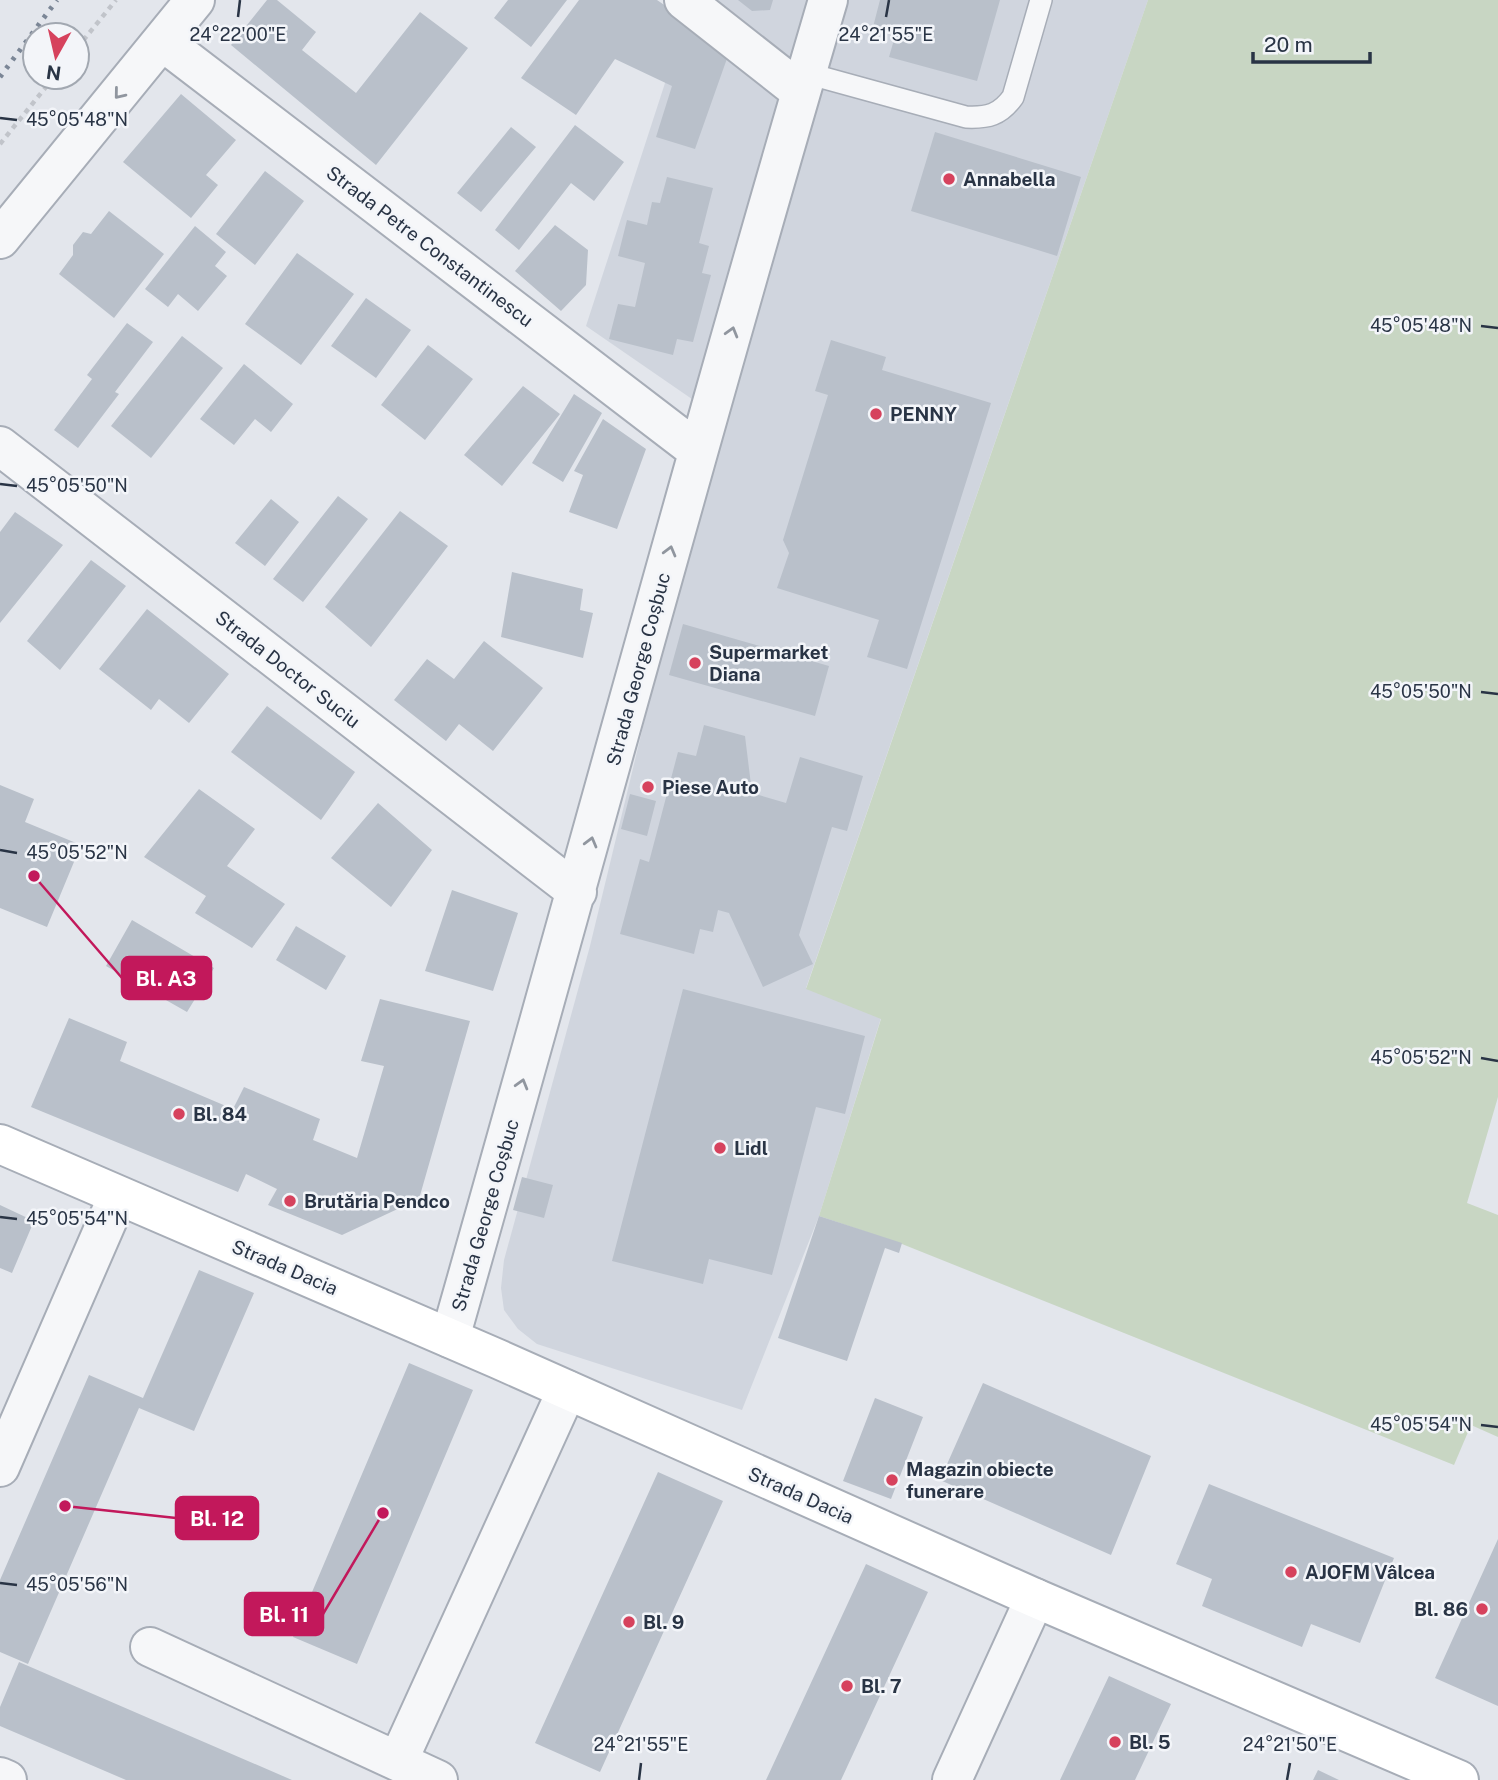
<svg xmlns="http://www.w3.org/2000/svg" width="1498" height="1780" viewBox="0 0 1498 1780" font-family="'Public Sans',sans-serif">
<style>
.built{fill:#d0d5de}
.green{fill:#c8d6c3}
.building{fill:#b9c0ca}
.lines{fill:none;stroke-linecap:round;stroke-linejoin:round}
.lane-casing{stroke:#a7adb7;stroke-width:24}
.street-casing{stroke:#a7adb7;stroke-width:42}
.secondary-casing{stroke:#a7adb7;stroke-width:42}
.path{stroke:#c1c4ca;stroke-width:4.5;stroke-dasharray:5 5;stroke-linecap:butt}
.lane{stroke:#f6f7f9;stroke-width:21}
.street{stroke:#f6f7f9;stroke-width:38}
.secondary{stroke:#fff;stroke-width:38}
.rail{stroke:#7b8696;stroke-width:5;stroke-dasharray:3.5 7;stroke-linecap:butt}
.oneway{stroke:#90969f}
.ticks{fill:none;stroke:#293445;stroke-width:2.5}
.poi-dot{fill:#d6425d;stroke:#f3f5f9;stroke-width:2.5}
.labels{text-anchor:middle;stroke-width:5;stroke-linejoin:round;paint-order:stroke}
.poi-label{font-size:19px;font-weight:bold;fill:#293445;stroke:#f3f5f9;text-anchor:start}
.street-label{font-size:19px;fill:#293445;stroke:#f3f5f9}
.ticks-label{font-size:18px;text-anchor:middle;fill:#293445;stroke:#f3f5f9;stroke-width:5;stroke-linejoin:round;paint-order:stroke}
.leader{fill:none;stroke:#c2185b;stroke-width:2.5}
.callout-dot{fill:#c2185b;stroke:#f3f5f9;stroke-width:2.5}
.callout{fill:#c2185b;stroke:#c2185b;stroke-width:2.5}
.callout-label{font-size:21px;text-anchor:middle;font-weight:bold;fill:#fff}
</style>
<rect width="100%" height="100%" fill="#e3e6ec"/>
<path class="built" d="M 692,0 L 1148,0 L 806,988 L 881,1018 L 819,1216 L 742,1410 L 537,1344 L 518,1329 L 504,1310 L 501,1288 L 504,1260 L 590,946 L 718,417 L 586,326 Z"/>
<path class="green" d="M 1148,0 L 1498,0 L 1498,1097 L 1467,1203 L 1498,1215 L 1498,1437 L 1471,1425 L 1454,1465 L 902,1244 L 819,1216 L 881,1019 L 806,989 Z"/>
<path class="building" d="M 267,0 L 277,0 L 316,32 L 302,50 L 356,93 L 420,12 L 468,48 L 376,165 L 231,45 Z
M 508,0 L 567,0 L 531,47 L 494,18 Z
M 579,0 L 657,0 L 730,50 L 695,149 L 656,137 L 672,86 L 615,59 L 576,115 L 521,78 Z
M 738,0 L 773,0 L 770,10 L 752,11 Z
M 880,0 L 1000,0 L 977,81 L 889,57 L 896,33 L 873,27 Z
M 181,94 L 236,140 L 206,175 L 218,185 L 191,218 L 123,162 Z
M 575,125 L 624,162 L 594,201 L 571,183 L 519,250 L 495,230 Z
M 511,127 L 536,147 L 481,212 L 457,193 Z
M 935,132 L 1081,177 L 1057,256 L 911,211 Z
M 265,171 L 304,201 L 255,265 L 216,234 Z
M 667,177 L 713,188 L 699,243 L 709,246 L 702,273 L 711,275 L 693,342 L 677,339 L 673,355 L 609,339 L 618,304 L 635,307 L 645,263 L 618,256 L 627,220 L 647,225 L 652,202 L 660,203 Z
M 109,211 L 164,254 L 114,318 L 59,274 L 73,255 L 73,245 L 83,232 L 91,234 Z
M 555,225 L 588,250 L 586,285 L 561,311 L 515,271 Z
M 195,226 L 226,252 L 215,266 L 227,276 L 198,311 L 178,294 L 168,307 L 145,289 Z
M 297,253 L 354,294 L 301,365 L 245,324 Z
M 366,298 L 411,330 L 376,378 L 331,346 Z
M 127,323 L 153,342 L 115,392 L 119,394 L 78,448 L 54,430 L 92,379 L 87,375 Z
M 182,336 L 223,368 L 151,458 L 111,426 Z
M 831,340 L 886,357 L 882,370 L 991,403 L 907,669 L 867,657 L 879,620 L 777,588 L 789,553 L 783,540 L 828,395 L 815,391 Z
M 428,345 L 473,379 L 425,440 L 381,405 Z
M 244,364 L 293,404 L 271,432 L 255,419 L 234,445 L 200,419 Z
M 523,386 L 560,414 L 502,486 L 464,455 Z
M 574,394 L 602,413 L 563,482 L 532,463 Z
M 603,419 L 646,449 L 617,529 L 569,512 L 583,475 L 574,471 Z
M 338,496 L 368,519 L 303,602 L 273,579 Z
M 271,499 L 299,522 L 265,566 L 235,543 Z
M 400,511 L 448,546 L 371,647 L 325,607 Z
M 15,512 L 63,545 L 0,623 L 0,532 Z
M 91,560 L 126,586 L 60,670 L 27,641 Z
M 512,572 L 583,589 L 580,610 L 593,613 L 583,658 L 501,637 Z
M 147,609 L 229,674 L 189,723 L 159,699 L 151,710 L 99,669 Z
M 683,624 L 829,666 L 815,716 L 669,675 Z
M 484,641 L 543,688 L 493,751 L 459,724 L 446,741 L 394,700 L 427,659 L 454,679 Z
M 267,706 L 355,772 L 321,820 L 231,752 Z
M 704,725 L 745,736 L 752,793 L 786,803 L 800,757 L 863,776 L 847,831 L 832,827 L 799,935 L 813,964 L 763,987 L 729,913 L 718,910 L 713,932 L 700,929 L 694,954 L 620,934 L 640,859 L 649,862 L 678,752 L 696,756 Z
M 0,785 L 34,799 L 25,822 L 81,845 L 47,927 L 0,908 Z
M 199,789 L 255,829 L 227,866 L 285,904 L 252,948 L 195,913 L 206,896 L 144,857 Z
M 630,794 L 656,801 L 647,836 L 621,829 Z
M 378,803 L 432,850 L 391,907 L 331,858 Z
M 452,890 L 518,913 L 493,991 L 425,971 Z
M 132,920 L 214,968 L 187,1012 L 106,966 Z
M 296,926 L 346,956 L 326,990 L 276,960 Z
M 683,989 L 865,1036 L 845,1114 L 816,1107 L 772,1275 L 709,1259 L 703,1284 L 612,1261 Z
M 380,999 L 470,1021 L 419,1199 L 342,1235 L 268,1205 L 277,1189 L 246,1174 L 238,1192 L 31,1107 L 69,1018 L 127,1042 L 120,1061 L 233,1109 L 244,1087 L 320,1119 L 313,1140 L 357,1158 L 384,1066 L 361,1061 Z
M 522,1177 L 553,1185 L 544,1218 L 513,1210 Z
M 0,1205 L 34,1221 L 12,1273 L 0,1268 Z
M 819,1216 L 902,1243 L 899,1253 L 885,1248 L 847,1361 L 778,1338 Z
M 199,1270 L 254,1293 L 194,1431 L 139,1408 L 28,1664 L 0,1652 L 0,1580 L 89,1375 L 143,1398 Z
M 409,1363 L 473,1390 L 357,1664 L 293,1637 Z
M 983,1383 L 1151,1456 L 1111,1555 L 940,1480 Z
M 875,1398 L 923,1417 L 891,1499 L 843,1481 Z
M 658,1472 L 723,1501 L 600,1772 L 535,1743 Z
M 1209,1484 L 1394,1558 L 1360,1643 L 1311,1624 L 1302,1647 L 1202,1606 L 1212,1579 L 1176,1564 Z
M 1498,1539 L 1498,1706 L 1435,1678 Z
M 866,1564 L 928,1592 L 841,1780 L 766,1780 Z
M 19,1662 L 292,1780 L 126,1780 L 0,1726 L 0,1707 Z
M 1109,1676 L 1171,1704 L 1135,1780 L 1060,1780 Z
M 1318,1770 L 1339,1780 L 1313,1780 Z"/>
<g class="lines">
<g class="lane-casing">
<path id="lane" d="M 806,73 L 966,117 C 988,118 1000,115 1013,97 L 1041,0"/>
</g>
<g class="street-casing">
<path id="street" d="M 684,0 L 801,92
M 162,41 L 698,451
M 0,239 L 195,0
M 0,446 L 577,892
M 450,1338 C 577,892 697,445 828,0
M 0,1467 L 118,1196
M 150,1647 L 438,1780
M 398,1761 L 567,1390
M 0,1777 L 7,1780
M 952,1780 L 1035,1598"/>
</g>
<g class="secondary-casing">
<path id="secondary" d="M 0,1144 L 498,1359 L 1035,1598 L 1459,1780"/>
</g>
<path class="path" d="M 77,48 L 116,0
M 0,144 L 54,77"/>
<use href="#lane" class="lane"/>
<use href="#street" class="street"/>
<use href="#secondary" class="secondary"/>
<path class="rail" d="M 0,77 L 57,0"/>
</g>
<defs><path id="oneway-chevron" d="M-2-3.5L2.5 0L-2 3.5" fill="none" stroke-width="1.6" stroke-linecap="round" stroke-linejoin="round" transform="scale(1.75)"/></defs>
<g class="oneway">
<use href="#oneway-chevron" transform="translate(119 94) rotate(129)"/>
<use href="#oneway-chevron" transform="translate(732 332) rotate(-74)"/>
<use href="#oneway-chevron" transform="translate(670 551) rotate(-75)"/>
<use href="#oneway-chevron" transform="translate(591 842) rotate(-75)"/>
<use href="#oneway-chevron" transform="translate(522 1084) rotate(-74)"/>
</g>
<path class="ticks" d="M 238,17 L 240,0M 886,17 L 889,0M 0,118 L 17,120M 1481,326 L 1498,328M 0,484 L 17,486M 1481,692 L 1498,694M 0,850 L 17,853M 1481,1058 L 1498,1061M 0,1217 L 17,1219M 1481,1425 L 1498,1427M 0,1583 L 17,1585M 639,1780 L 641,1763M 1287,1780 L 1290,1763"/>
<g class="poi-dot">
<circle cx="949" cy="179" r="7"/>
<circle cx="876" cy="414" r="7"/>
<circle cx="695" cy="663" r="7"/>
<circle cx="648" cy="787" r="7"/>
<circle cx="179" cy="1114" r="7"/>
<circle cx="720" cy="1148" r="7"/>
<circle cx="290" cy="1201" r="7"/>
<circle cx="892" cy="1480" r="7"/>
<circle cx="1291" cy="1572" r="7"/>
<circle cx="1482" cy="1609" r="7"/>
<circle cx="629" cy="1622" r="7"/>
<circle cx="847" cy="1686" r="7"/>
<circle cx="1115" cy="1742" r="7"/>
</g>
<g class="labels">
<g class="poi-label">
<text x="963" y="186">Annabella</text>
<text x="890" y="421">PENNY</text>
<text x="709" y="659">Supermarket<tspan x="709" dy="22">Diana</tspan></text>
<text x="662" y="794">Piese Auto</text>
<text x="193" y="1121">Bl. 84</text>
<text x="734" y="1155">Lidl</text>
<text x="304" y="1208">Brutăria Pendco</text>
<text x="906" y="1476">Magazin obiecte<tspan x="906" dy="22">funerare</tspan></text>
<text x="1305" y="1579">AJOFM Vâlcea</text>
<text x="1468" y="1616" text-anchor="end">Bl. 86</text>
<text x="643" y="1629">Bl. 9</text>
<text x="861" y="1693">Bl. 7</text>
<text x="1129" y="1749">Bl. 5</text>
</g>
<g class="street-label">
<text transform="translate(430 246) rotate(37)" y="7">Strada Petre Constantinescu</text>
<text transform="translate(288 669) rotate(38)" y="7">Strada Doctor Suciu</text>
<text transform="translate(638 669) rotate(-75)" y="7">Strada George Coșbuc</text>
<text transform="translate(485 1215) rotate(-74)" y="7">Strada George Coșbuc</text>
<text transform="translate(285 1267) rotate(23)" y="7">Strada Dacia</text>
<text transform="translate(801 1495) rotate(24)" y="7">Strada Dacia</text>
</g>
</g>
<g class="ticks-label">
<text x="238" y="41">24°22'00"E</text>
<text x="886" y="41">24°21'55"E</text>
<text x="77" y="126">45°05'48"N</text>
<text x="1421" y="332">45°05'48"N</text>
<text x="77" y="492">45°05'50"N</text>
<text x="1421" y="698">45°05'50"N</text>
<text x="77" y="859">45°05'52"N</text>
<text x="1421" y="1064">45°05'52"N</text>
<text x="77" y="1225">45°05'54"N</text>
<text x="1421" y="1431">45°05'54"N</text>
<text x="77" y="1591">45°05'56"N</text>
<text x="641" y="1751">24°21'55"E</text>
<text x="1290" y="1751">24°21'50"E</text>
</g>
<path class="leader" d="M34 876L122 978M65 1506L176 1518M383 1513L323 1614"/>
<g class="callout-dot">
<circle cx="34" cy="876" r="7"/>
<circle cx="65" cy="1506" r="7"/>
<circle cx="383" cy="1513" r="7"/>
</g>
<g class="callout">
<rect x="122" y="957" width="89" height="42" rx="7"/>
<rect x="176" y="1497" width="82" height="42" rx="7"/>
<rect x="245" y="1593" width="78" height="42" rx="7"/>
</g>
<g class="callout-label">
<text x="166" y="986">Bl. A3</text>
<text x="217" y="1526">Bl. 12</text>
<text x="284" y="1622">Bl. 11</text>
</g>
<g transform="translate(56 56) rotate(188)"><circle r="33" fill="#f3f5f9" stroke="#a2a8b1" stroke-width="2"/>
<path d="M0-5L12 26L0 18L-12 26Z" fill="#d6425d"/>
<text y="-10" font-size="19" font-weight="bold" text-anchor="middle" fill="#293445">N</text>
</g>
<path d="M1253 52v10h117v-10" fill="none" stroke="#293445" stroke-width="3.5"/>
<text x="1264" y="52" font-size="21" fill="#293445" stroke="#f3f5f9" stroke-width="5" paint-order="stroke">20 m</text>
</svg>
